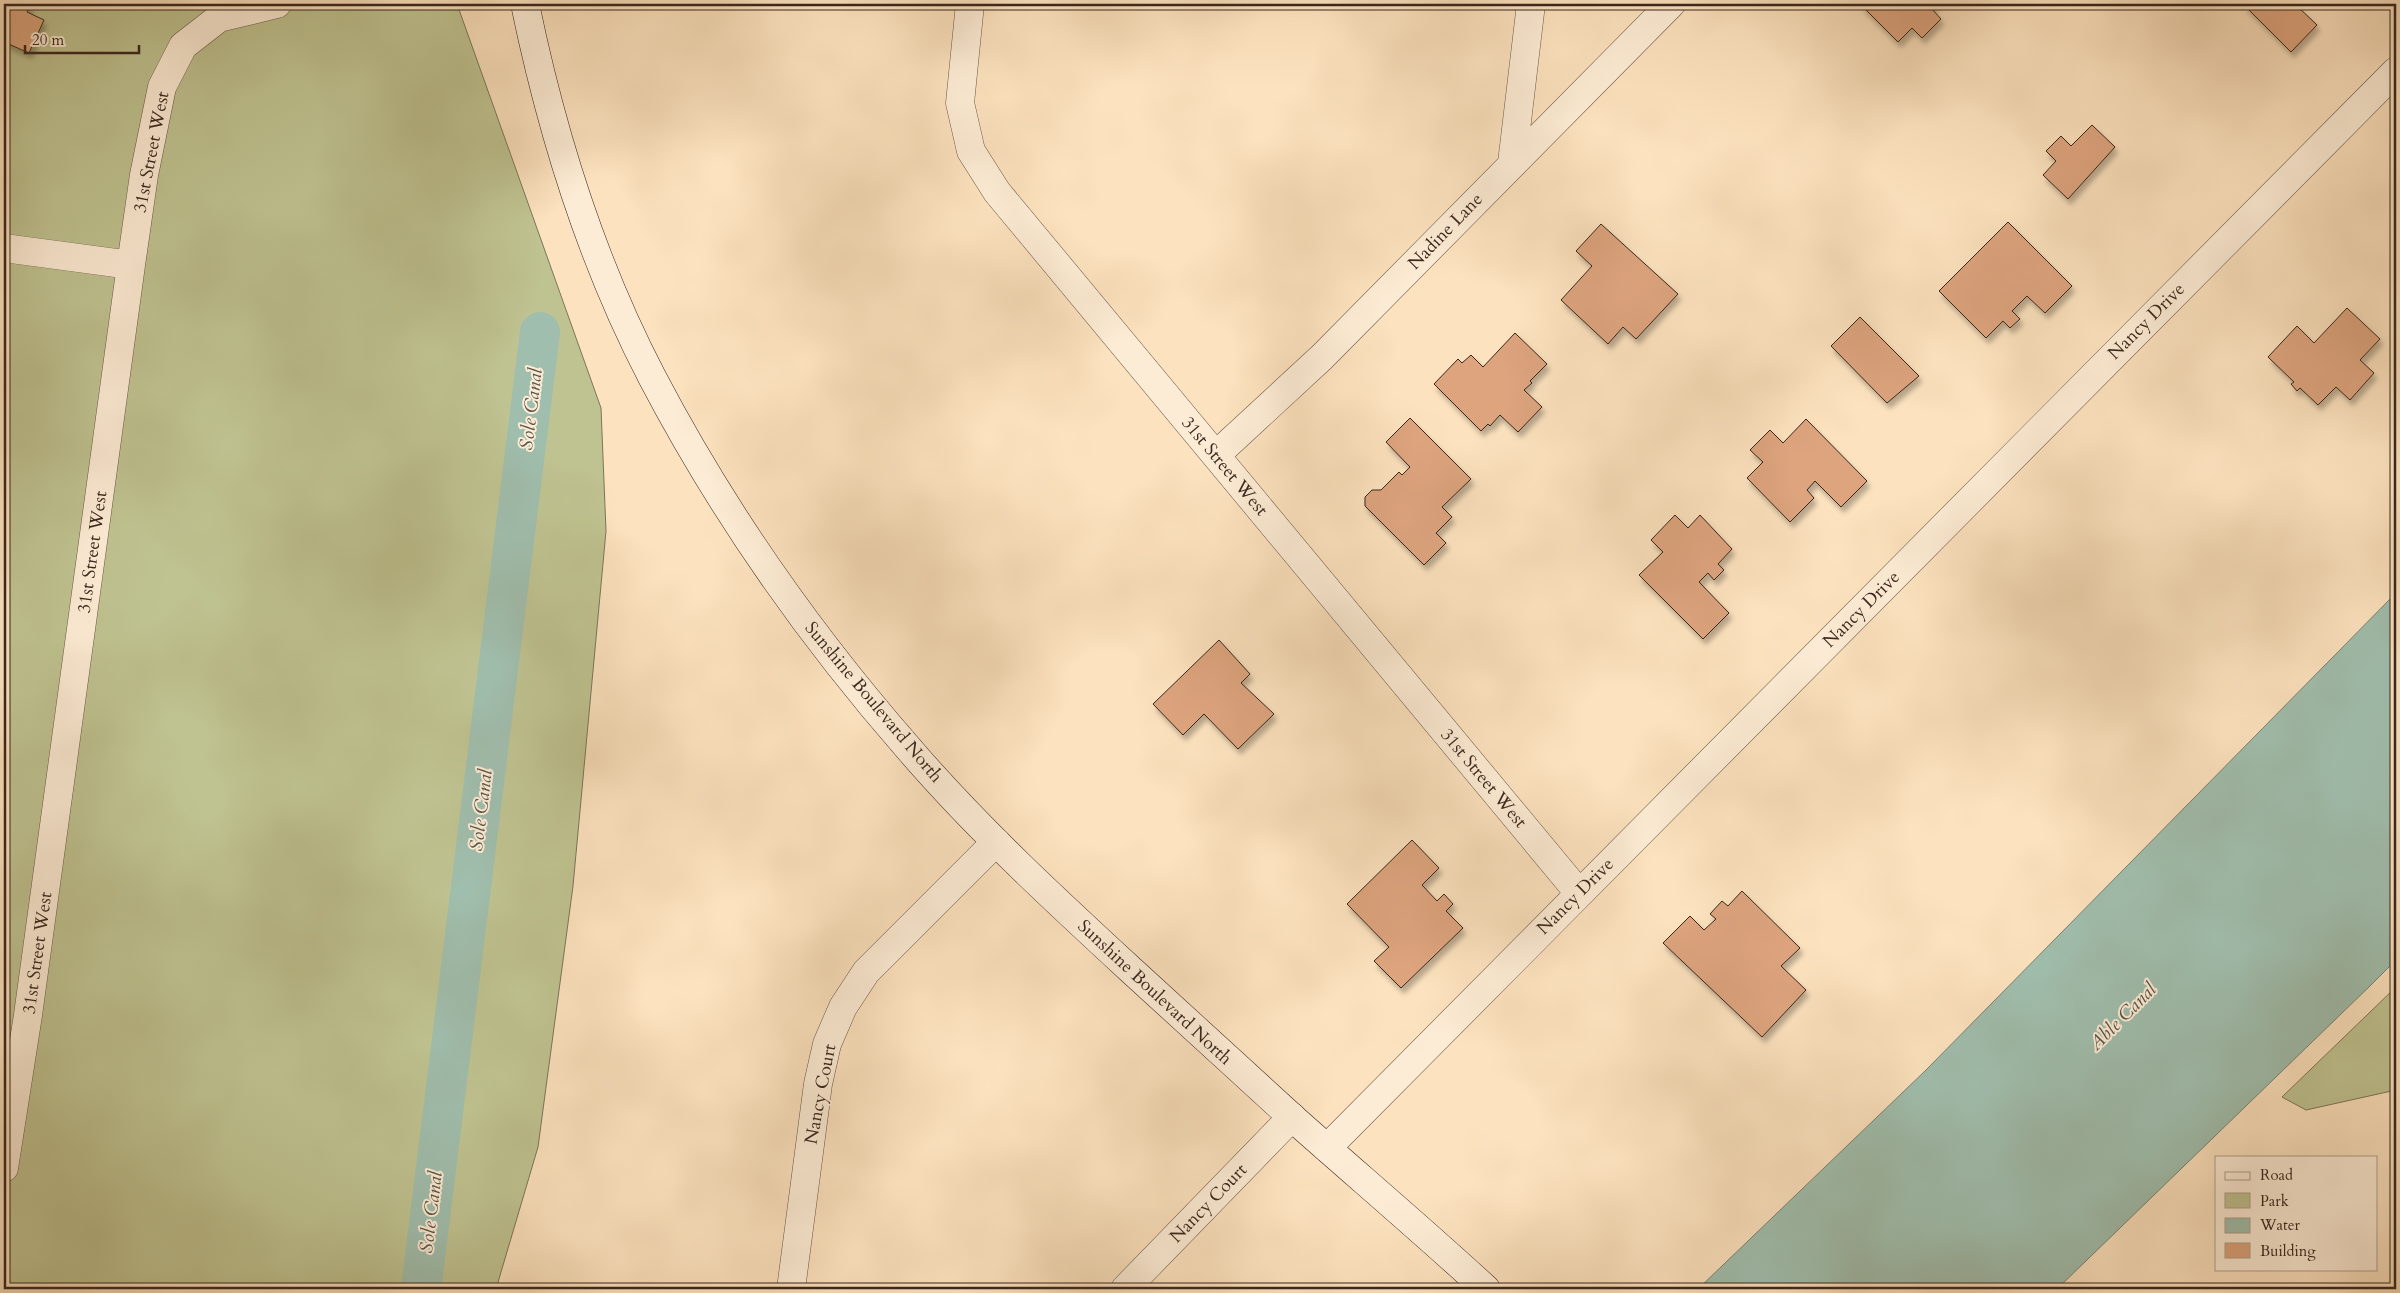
<svg xmlns="http://www.w3.org/2000/svg" width="2400" height="1293" viewBox="0 0 2400 1293" font-family="Cardo,serif">
<style>
.green{fill:#bfc391;stroke:#7c7558}
.water{fill:#a0bead;stroke:#768274}
.lines{fill:none;stroke-linecap:round;stroke-linejoin:round}
.canal{stroke:#a0bead;stroke-width:40}
.building{fill:#dda47e;stroke:#38271e;filter:url(#shadow)}
.street-casing{stroke:#695646;stroke-width:29}
.secondary-casing{stroke:#38271e;stroke-width:29}
.street{stroke:#fdecd5;stroke-width:28}
.secondary{stroke:#fdecd5;stroke-width:28}
.labels{text-anchor:middle;stroke-width:4;stroke-linejoin:round;paint-order:stroke}
.street-label{font-size:18px;fill:#38271e;stroke:#fdecd5}
.water-label{font-size:19px;font-style:italic;fill:#575449;stroke:#fdecd5}
</style>
<defs>
<filter id="shadow"><feDropShadow dx="3" dy="5.5" stdDeviation="2.5" flood-color="#0004"/></filter>
</defs>
<rect width="100%" height="100%" fill="#fce2be"/>
<filter id="stains"><feTurbulence type="fractalNoise" baseFrequency=".004" numOctaves="4"/><feColorMatrix values="0 0 0 0 .2 0 0 0 0 .09 0 0 0 0 .02 0 0 0 .5 -.17"/></filter>
<radialGradient id="worn" r=".72"><stop offset=".6" stop-color="#630" stop-opacity="0"/><stop offset="1" stop-color="#630" stop-opacity=".3"/></radialGradient>
<path class="green" d="M 12,4 L 457,4 L 601,408 L 606,531 L 573,886 L 538,1147 L 496,1289 L 4,1289 L 4,31 Z
M 2396,987 L 2396,1090 L 2306,1110 L 2282,1097 Z"/>
<path class="water" d="M 2396,593 L 2396,960 L 2372,984 L 2057,1289 L 1698,1289 L 1926,1070 Z"/>
<g class="lines">
<path class="canal" d="M 421,1289 L 540,332"/>
</g>
<path class="building" d="M 4,4 L 31,4 L 27,12 L 44,20 L 29,53 L 4,42 Z
M 1860,4 L 1937,4 L 1932,9 L 1941,19 L 1922,38 L 1912,28 L 1898,42 Z
M 2243,4 L 2295,4 L 2317,25 L 2291,52 Z
M 2092,125 L 2115,147 L 2068,199 L 2043,175 L 2056,161 L 2046,151 L 2061,136 L 2071,146 Z
M 2008,222 L 2072,286 L 2045,313 L 2027,296 L 2012,311 L 2020,319 L 2010,328 L 2003,321 L 1986,338 L 1939,291 Z
M 1601,224 L 1678,294 L 1636,339 L 1623,327 L 1608,344 L 1561,300 L 1592,266 L 1576,251 Z
M 2347,308 L 2380,339 L 2360,360 L 2374,373 L 2350,400 L 2336,387 L 2318,405 L 2300,388 L 2297,391 L 2291,384 L 2294,382 L 2268,357 L 2297,326 L 2314,343 Z
M 1860,317 L 1919,376 L 1887,403 L 1831,346 Z
M 1515,333 L 1547,364 L 1530,381 L 1532,383 L 1524,390 L 1542,407 L 1518,432 L 1500,415 L 1490,426 L 1488,424 L 1481,431 L 1434,384 L 1458,359 L 1462,363 L 1471,355 L 1483,367 Z
M 1410,418 L 1471,479 L 1442,507 L 1452,517 L 1436,533 L 1446,543 L 1424,565 L 1365,506 L 1365,497 L 1372,490 L 1381,490 L 1399,472 L 1402,475 L 1410,467 L 1386,442 Z
M 1806,419 L 1867,481 L 1841,507 L 1815,481 L 1807,490 L 1814,498 L 1790,522 L 1747,478 L 1763,462 L 1750,450 L 1770,430 L 1783,443 Z
M 1675,515 L 1688,528 L 1700,515 L 1732,549 L 1718,564 L 1724,570 L 1714,580 L 1708,573 L 1699,582 L 1729,613 L 1703,639 L 1639,575 L 1663,552 L 1651,540 Z
M 1219,640 L 1250,674 L 1241,683 L 1274,714 L 1238,749 L 1204,714 L 1183,735 L 1153,704 Z
M 1412,840 L 1439,868 L 1422,885 L 1437,901 L 1444,894 L 1453,904 L 1446,911 L 1463,928 L 1401,988 L 1374,961 L 1389,947 L 1347,904 Z
M 1742,891 L 1800,948 L 1781,966 L 1806,990 L 1762,1037 L 1663,943 L 1690,916 L 1704,930 L 1716,919 L 1710,914 L 1722,901 L 1728,906 Z"/>
<g class="lines">
<g class="street-casing">
<path id="street" d="M 970,4 L 960,103 L 971,151 L 997,192 L 1579,893
M 1512,163 L 1531,4
M 4,248 L 131,265
M 1216,455 L 1322,357 L 1671,4
M 1327,1148 L 2396,71
M 4,1168 L 28,1015 L 131,265 L 144,175 L 162,87 L 183,46 L 219,18 L 277,4
M 791,1289 L 818,1084 L 827,1044 L 843,1007 L 866,972 L 996,842
M 1125,1289 L 1292,1117"/>
</g>
<g class="secondary-casing">
<path id="secondary" d="M 525,4 C 551,130 592,262 652,377 C 721,509 811,637 909,749 C 977,828 1054,899 1131,970 C 1185,1020 1240,1070 1295,1120 C 1358,1176 1423,1231 1486,1289"/>
</g>
<use href="#street" class="street"/>
<use href="#secondary" class="secondary"/>
</g>
<g class="labels">
<g class="street-label">
<text transform="translate(151 152) rotate(-79)" y="6">31st Street West</text>
<text transform="translate(1445 231) rotate(-46)" y="6">Nadine Lane</text>
<text transform="translate(2146 321) rotate(-45)" y="6">Nancy Drive</text>
<text transform="translate(1225 466) rotate(50)" y="6">31st Street West</text>
<text transform="translate(92 552) rotate(-82)" y="6">31st Street West</text>
<text transform="translate(1861 609) rotate(-45)" y="6">Nancy Drive</text>
<text transform="translate(874 702) rotate(50)" y="6">Sunshine Boulevard North</text>
<text transform="translate(1484 778) rotate(50)" y="6">31st Street West</text>
<text transform="translate(1575 896) rotate(-45)" y="6">Nancy Drive</text>
<text transform="translate(37 953) rotate(-82)" y="6">31st Street West</text>
<text transform="translate(1155 992) rotate(43)" y="6">Sunshine Boulevard North</text>
<text transform="translate(820 1094) rotate(-79)" y="6">Nancy Court</text>
<text transform="translate(1208 1203) rotate(-46)" y="6">Nancy Court</text>
</g>
<g class="water-label">
<text transform="translate(530 409) rotate(-83)" y="7">Sole Canal</text>
<text transform="translate(480 810) rotate(-83)" y="7">Sole Canal</text>
<text transform="translate(2122 1016) rotate(-45)" y="7">Able Canal</text>
<text transform="translate(430 1212) rotate(-83)" y="7">Sole Canal</text>
</g>
</g>
<rect width="2400" height="1293" fill="none" stroke="#fce2be" stroke-width="20"/>
<rect x="5" y="5" width="2390" height="1283" fill="none" stroke="#38271e" stroke-width="2.5"/>
<rect x="10" y="10" width="2380" height="1273" fill="none" stroke="#38271e"/>
<rect x="2215" y="1156" width="162" height="115" fill="#fdecd5" stroke="#ae9d8c"/>
<rect x="2225" y="1172" width="25" height="8" fill="#fdecd5" stroke="#ae9d8c"/>
<text x="2260" y="1180" font-size="15" fill="#38271e">Road</text>
<rect x="2225" y="1193" width="25" height="15" fill="#bfc391" stroke="#ae9d8c"/>
<text x="2260" y="1206" font-size="15" fill="#38271e">Park</text>
<rect x="2225" y="1218" width="25" height="15" fill="#a0bead" stroke="#ae9d8c"/>
<text x="2260" y="1230" font-size="15" fill="#38271e">Water</text>
<rect x="2225" y="1243" width="25" height="15" fill="#dda47e" stroke="#ae9d8c"/>
<text x="2260" y="1256" font-size="15" fill="#38271e">Building</text>
<path d="M25 45v8h114v-8" fill="none" stroke="#38271e" stroke-width="2.5"/>
<text x="32" y="45" font-size="15" fill="#38271e" stroke="#fdecd5" stroke-width="4" paint-order="stroke">20 m</text>
<rect width="100%" height="100%" filter="url(#stains)"/>
<rect width="100%" height="100%" fill="url(#worn)"/>
</svg>
